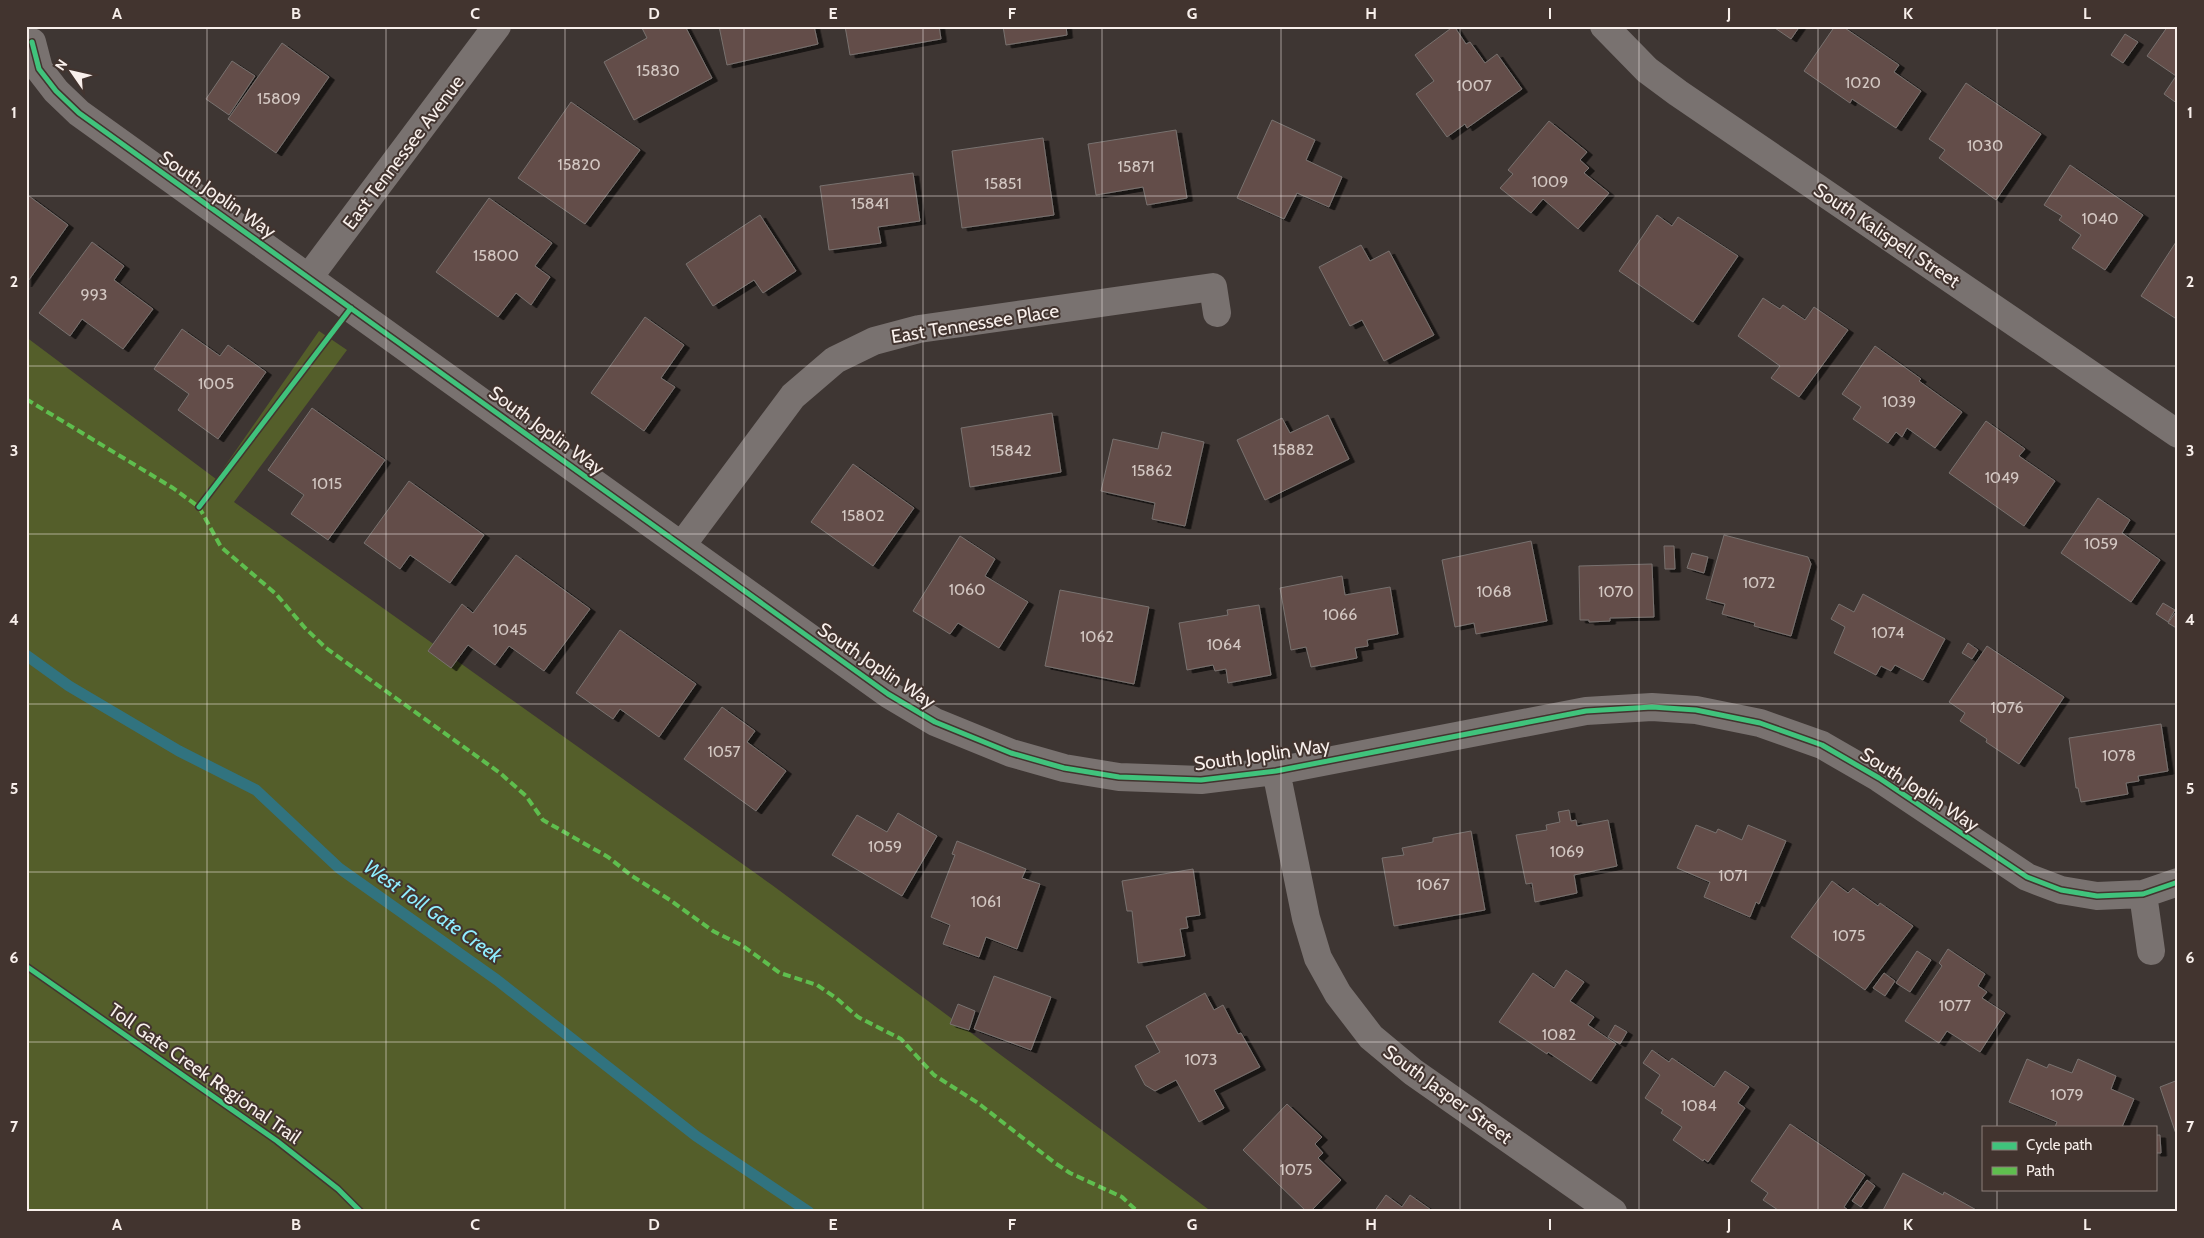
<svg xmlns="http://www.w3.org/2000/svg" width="2204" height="1238" viewBox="0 0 2204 1238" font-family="Cabin,sans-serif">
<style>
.green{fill:#545e2a}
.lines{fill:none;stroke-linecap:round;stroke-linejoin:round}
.stream{stroke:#31737f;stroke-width:11}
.building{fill:#634e48;stroke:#78716f;filter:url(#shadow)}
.minor{stroke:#797270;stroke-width:28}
.quiet{stroke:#5fbe4e;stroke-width:4;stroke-dasharray:8 4;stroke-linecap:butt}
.cycleway-casing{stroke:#42342f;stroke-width:8}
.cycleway{stroke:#40c37c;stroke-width:5}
.grid{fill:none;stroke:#f8efeb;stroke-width:1;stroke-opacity:0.55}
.labels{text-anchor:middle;stroke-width:4;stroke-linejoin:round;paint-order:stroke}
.number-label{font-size:16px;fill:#d3c7c2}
.street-label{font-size:19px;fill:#f8efeb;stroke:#42342f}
.water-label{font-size:20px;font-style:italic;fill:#90eeff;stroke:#42342f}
.neatline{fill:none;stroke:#f8efeb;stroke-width:2}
.grid-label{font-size:16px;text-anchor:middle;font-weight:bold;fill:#f8efeb}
</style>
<defs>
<filter id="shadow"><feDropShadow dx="5.5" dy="3" stdDeviation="0" flood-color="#0009"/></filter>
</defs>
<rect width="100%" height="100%" fill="#3e3633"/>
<path class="green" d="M 319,331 L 347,350 L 234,502 L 772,885 L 1212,1212 L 26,1212 L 26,337 L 216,479 Z"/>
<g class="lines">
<path class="stream" d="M 26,655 L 69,686 L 179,751 L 256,790 L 339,868 L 497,980 L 696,1136 L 809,1212"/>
</g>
<path class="building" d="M 641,26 L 685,26 L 712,78 L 634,120 L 604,62 L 647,38 Z
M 719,26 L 814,26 L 818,44 L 727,65 Z
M 845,26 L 939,26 L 941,39 L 850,55 Z
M 1003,26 L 1066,26 L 1067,35 L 1006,45 Z
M 1454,26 L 1466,44 L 1470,42 L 1485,63 L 1497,54 L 1522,89 L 1467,128 L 1465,124 L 1447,137 L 1416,94 L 1434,81 L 1415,55 Z
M 1772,26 L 1800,26 L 1791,39 Z
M 1835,26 L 1842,26 L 1899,65 L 1894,72 L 1921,91 L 1896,128 L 1852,99 L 1850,103 L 1804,71 Z
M 2168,26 L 2178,26 L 2178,104 L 2164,94 L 2176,76 L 2147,56 Z
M 2125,34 L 2138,42 L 2123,63 L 2111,55 Z
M 282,43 L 329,77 L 276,153 L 228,119 Z
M 232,61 L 255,76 L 229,115 L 206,99 Z
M 1966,83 L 2041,134 L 1996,200 L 1939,158 L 1945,150 L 1929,139 Z
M 571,102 L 640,150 L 585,224 L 518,178 Z
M 1272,120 L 1315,140 L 1306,160 L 1342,177 L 1329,207 L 1297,193 L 1284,219 L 1237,198 Z
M 1549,121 L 1587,152 L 1580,160 L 1589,168 L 1584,173 L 1609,193 L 1578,229 L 1543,199 L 1531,213 L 1500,188 L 1513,174 L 1508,170 Z
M 1176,130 L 1187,198 L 1147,205 L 1143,187 L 1096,195 L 1088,144 Z
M 1043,138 L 1054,215 L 962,228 L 952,151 Z
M 2070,165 L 2143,215 L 2105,270 L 2072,248 L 2081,235 L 2059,220 L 2062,216 L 2044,205 Z
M 913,173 L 920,221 L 878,227 L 881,243 L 829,250 L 820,186 Z
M 29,196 L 68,225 L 26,284 L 26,200 Z
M 489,198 L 552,243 L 535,266 L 550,277 L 531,305 L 516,293 L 498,317 L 436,272 Z
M 760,215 L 796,271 L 763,293 L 754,280 L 713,306 L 686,264 Z
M 1657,215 L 1672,226 L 1678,217 L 1738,256 L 1693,322 L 1619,271 Z
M 92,242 L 124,266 L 114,280 L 153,309 L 123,349 L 82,319 L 70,336 L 39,313 Z
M 2176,242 L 2178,244 L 2178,320 L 2141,296 Z
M 1361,245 L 1370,261 L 1389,251 L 1434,335 L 1384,361 L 1362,320 L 1350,326 L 1319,267 Z
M 1763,298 L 1780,309 L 1783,305 L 1805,320 L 1814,307 L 1848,330 L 1799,397 L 1771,378 L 1780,366 L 1738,336 Z
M 645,317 L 684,345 L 661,378 L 675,387 L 644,431 L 591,393 Z
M 182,329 L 220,356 L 228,345 L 266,372 L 218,439 L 178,410 L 189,394 L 154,369 Z
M 1875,346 L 1921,379 L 1919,381 L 1962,412 L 1935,448 L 1907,428 L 1902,437 L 1896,432 L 1888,443 L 1853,419 L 1861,407 L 1842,394 Z
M 312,408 L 385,460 L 328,540 L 291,514 L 304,495 L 268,470 Z
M 1052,413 L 1061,472 L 970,487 L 961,428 Z
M 1328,415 L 1349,459 L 1265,500 L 1237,440 L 1282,418 L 1290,433 Z
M 1986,421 L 2025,449 L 2019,456 L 2055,481 L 2024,526 L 1949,473 Z
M 1162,432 L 1204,442 L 1185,526 L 1152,519 L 1155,503 L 1101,491 L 1113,439 L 1158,449 Z
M 853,464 L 914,508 L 873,566 L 811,522 Z
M 409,481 L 484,535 L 450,583 L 410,555 L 400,569 L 364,543 Z
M 2098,498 L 2130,520 L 2122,533 L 2160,560 L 2131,602 L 2061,553 Z
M 1724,535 L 1808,557 L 1811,564 L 1791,636 L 1754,626 L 1755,623 L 1722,614 L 1725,604 L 1706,599 Z
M 960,536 L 995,559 L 985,576 L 1028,602 L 999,648 L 958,623 L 950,634 L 913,611 Z
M 1531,541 L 1547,621 L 1476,634 L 1474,623 L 1455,627 L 1442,560 Z
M 1664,546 L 1674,546 L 1675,569 L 1665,569 Z
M 1692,553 L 1708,557 L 1704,573 L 1687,568 Z
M 516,555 L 590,609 L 544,671 L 509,646 L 495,665 L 468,645 L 451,668 L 428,651 L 462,604 L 473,613 Z
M 1652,564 L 1654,617 L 1610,618 L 1610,621 L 1589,622 L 1589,620 L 1580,620 L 1579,566 Z
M 1342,576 L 1345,595 L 1390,587 L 1398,634 L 1367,640 L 1368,646 L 1355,648 L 1357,658 L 1311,667 L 1306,647 L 1291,650 L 1280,588 Z
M 1060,590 L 1149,607 L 1134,684 L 1045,666 Z
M 1863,594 L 1945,639 L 1923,680 L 1895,665 L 1891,671 L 1881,666 L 1876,675 L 1834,653 L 1845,627 L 1831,619 L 1839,604 L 1854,612 Z
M 2163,603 L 2175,610 L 2168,622 L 2156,614 Z
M 1259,605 L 1271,675 L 1228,683 L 1226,669 L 1215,671 L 1213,665 L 1187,670 L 1179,623 L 1228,615 L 1227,610 Z
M 2178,609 L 2178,629 L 2168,623 Z
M 620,630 L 696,684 L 659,737 L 620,709 L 613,719 L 576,693 Z
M 1968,643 L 1978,650 L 1972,659 L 1962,653 Z
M 1987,646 L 2064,697 L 2019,764 L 1986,742 L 1987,739 L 1960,721 L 1965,713 L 1949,702 Z
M 722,707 L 755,731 L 747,742 L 786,771 L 756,811 L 684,759 Z
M 2161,724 L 2168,771 L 2138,776 L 2139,781 L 2126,783 L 2128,794 L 2081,802 L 2078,788 L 2076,788 L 2069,738 Z
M 1569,810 L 1571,821 L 1576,820 L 1577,826 L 1608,820 L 1617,866 L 1574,875 L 1577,893 L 1535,902 L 1532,883 L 1526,884 L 1516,835 L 1547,830 L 1546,825 L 1560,822 L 1558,812 Z
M 898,813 L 937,836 L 902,896 L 832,855 L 857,815 L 887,832 Z
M 1696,825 L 1716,833 L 1718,829 L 1742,840 L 1748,825 L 1786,841 L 1759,904 L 1756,902 L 1750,917 L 1704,897 L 1710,882 L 1677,868 Z
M 1471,831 L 1485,910 L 1394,926 L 1382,858 L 1404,855 L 1402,848 L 1433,842 L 1433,838 Z
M 957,841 L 1026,869 L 1022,878 L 1040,884 L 1017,949 L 986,937 L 979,957 L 943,944 L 950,925 L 931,917 L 955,855 L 952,854 Z
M 1193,869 L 1200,915 L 1186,917 L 1188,928 L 1180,929 L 1185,956 L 1138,963 L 1132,911 L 1127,911 L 1122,881 Z
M 1832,881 L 1848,893 L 1853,888 L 1878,906 L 1880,903 L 1913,926 L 1865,990 L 1791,937 Z
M 1948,949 L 1985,974 L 1978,986 L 1987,992 L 1982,998 L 2005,1013 L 1980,1052 L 1947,1031 L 1939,1043 L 1905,1021 L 1942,966 L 1939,963 Z
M 1917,951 L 1931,960 L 1910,992 L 1896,983 Z
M 1566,970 L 1584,982 L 1570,1001 L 1594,1017 L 1588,1025 L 1616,1044 L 1591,1081 L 1548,1052 L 1547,1054 L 1499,1022 L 1533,973 L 1554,988 Z
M 1884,973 L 1895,981 L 1885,996 L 1873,988 Z
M 994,976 L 1051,997 L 1031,1050 L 974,1029 Z
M 1205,993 L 1214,1010 L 1223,1005 L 1238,1034 L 1241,1033 L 1260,1067 L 1214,1090 L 1224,1108 L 1199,1122 L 1176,1080 L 1155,1091 L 1145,1085 L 1135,1066 L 1160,1052 L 1146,1026 Z
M 958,1004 L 975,1011 L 969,1030 L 950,1024 Z
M 1615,1025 L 1627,1032 L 1620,1044 L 1608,1037 Z
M 1652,1050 L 1669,1062 L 1672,1058 L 1714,1087 L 1725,1071 L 1749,1087 L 1738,1103 L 1745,1108 L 1708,1162 L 1704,1159 L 1703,1161 L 1673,1140 L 1682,1127 L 1661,1113 L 1663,1110 L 1645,1098 L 1660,1075 L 1643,1063 Z
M 2027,1059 L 2047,1068 L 2049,1064 L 2072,1073 L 2078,1059 L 2116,1076 L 2111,1089 L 2134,1099 L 2122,1127 L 2055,1127 L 2057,1122 L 2009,1102 Z
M 2178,1080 L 2178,1133 L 2176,1134 L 2160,1087 Z
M 1287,1104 L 1322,1137 L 1315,1144 L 1323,1153 L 1318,1158 L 1341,1180 L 1310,1212 L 1307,1212 L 1243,1150 Z
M 1790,1124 L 1865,1175 L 1844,1207 L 1851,1212 L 1781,1212 L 1763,1200 L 1768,1193 L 1751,1181 Z
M 2155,1135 L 2160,1135 L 2161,1153 L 2155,1153 Z
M 1903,1173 L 1943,1195 L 1944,1192 L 1980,1212 L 1882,1212 Z
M 1867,1180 L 1875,1186 L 1861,1207 L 1852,1201 Z
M 1386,1195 L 1402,1207 L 1410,1195 L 1434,1212 L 1374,1212 Z"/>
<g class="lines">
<path class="minor" d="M 1604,26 L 1647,70 L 1678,93 L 2178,434
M 32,42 L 39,69 L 56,91 L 79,113 L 888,694 L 935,722 L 1011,753 L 1064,768 L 1119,777 L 1201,780 L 1276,771 L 1586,711 L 1652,707 L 1696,710 L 1760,723 L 1822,745 L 1879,778 L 2027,877 L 2061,890 L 2097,896 L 2143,894 L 2178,882
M 309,277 L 497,26
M 682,545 L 793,396 L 835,360 L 874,341 L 919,329 L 1213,287 L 1217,313
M 1276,771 L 1306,918 L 1318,958 L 1338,994 L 1371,1037 L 1413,1072 L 1613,1212
M 2143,894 L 2151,951"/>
<path class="quiet" d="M 26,399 L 173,488 L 199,507 L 221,547 L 276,594 L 305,628 L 326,648 L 500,773 L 526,796 L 543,820 L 608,857 L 632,876 L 670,900 L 713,931 L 743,946 L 780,973 L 817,985 L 836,998 L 858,1017 L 901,1039 L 934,1075 L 978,1103 L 1055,1163 L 1070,1173 L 1122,1197 L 1138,1212"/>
<g class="cycleway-casing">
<path id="cycleway" d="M 32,42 L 39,69 L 56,91 L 79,113 L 888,694 L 935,722 L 1011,753 L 1064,768 L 1119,777 L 1201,780 L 1276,771 L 1586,711 L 1652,707 L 1696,710 L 1760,723 L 1822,745 L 1879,778 L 2027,877 L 2061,890 L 2097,896 L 2143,894 L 2178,882
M 199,507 L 351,308
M 26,966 L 277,1141 L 338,1189 L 361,1212"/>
</g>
<use href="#cycleway" class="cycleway"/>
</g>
<path class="grid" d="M 207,26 L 207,1212M 386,26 L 386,1212M 565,26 L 565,1212M 744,26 L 744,1212M 923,26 L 923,1212M 1102,26 L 1102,1212M 1281,26 L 1281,1212M 1460,26 L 1460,1212M 1639,26 L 1639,1212M 1818,26 L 1818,1212M 1997,26 L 1997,1127M 26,196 L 2178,196M 26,366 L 2178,366M 26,534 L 2178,534M 26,704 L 2178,704M 26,872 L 2178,872M 26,1042 L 2178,1042M 1997,1189 L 1997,1212"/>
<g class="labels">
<g class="number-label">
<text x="658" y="76">15830</text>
<text x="1863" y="88">1020</text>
<text x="1474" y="91">1007</text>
<text x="279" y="104">15809</text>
<text x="1985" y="151">1030</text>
<text x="579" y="170">15820</text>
<text x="1136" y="172">15871</text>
<text x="1550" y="187">1009</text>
<text x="1003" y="189">15851</text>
<text x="870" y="209">15841</text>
<text x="2100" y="224">1040</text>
<text x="496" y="261">15800</text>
<text x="94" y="300">993</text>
<text x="216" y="389">1005</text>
<text x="1899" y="407">1039</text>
<text x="1293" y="455">15882</text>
<text x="1011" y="456">15842</text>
<text x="1152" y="476">15862</text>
<text x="2002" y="483">1049</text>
<text x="327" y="489">1015</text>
<text x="863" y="521">15802</text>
<text x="2101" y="549">1059</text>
<text x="1759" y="588">1072</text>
<text x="967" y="595">1060</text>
<text x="1494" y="597">1068</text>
<text x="1616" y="597">1070</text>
<text x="1340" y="620">1066</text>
<text x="510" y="635">1045</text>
<text x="1888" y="638">1074</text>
<text x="1097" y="642">1062</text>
<text x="1224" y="650">1064</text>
<text x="2007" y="713">1076</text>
<text x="724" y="757">1057</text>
<text x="2119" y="761">1078</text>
<text x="885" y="852">1059</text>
<text x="1567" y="857">1069</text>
<text x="1733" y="881">1071</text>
<text x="1433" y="890">1067</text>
<text x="986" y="907">1061</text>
<text x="1849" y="941">1075</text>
<text x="1955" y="1011">1077</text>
<text x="1559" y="1040">1082</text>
<text x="1201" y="1065">1073</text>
<text x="2067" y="1100">1079</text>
<text x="1699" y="1111">1084</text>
<text x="1296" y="1175">1075</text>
</g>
<g class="street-label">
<text transform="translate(403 152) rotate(-53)" y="7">East Tennessee Avenue</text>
<text transform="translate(218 194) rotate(35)" y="7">South Joplin Way</text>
<text transform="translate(1887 235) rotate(34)" y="7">South Kalispell Street</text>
<text transform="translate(975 323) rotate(-9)" y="7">East Tennessee Place</text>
<text transform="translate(547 430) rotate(36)" y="7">South Joplin Way</text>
<text transform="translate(877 665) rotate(34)" y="7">South Joplin Way</text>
<text transform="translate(1262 754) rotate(-8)" y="7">South Joplin Way</text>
<text transform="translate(1920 789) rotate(33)" y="7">South Joplin Way</text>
<text transform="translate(205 1073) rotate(35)" y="7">Toll Gate Creek Regional Trail</text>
<text transform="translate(1448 1094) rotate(36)" y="7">South Jasper Street</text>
</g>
<g class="water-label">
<text transform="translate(433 911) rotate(35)" y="7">West Toll Gate Creek</text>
</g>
</g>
<rect width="2204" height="1238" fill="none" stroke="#42342f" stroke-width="55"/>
<rect x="1982" y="1126" width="175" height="65" fill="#42342f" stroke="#8b7f7a"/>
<rect x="1992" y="1142" width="25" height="8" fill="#40c37c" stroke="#8b7f7a"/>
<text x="2026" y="1150" font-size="15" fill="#f8efeb">Cycle path</text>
<rect x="1992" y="1167" width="25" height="8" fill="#5fbe4e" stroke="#8b7f7a"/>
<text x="2026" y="1176" font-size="15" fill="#f8efeb">Path</text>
<g transform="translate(72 72) rotate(304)" stroke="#42342f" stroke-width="4" paint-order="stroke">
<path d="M0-4L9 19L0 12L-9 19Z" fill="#f8efeb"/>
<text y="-8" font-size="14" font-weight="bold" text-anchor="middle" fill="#f8efeb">N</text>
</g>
<rect x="28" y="28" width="2148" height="1182" class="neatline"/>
<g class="grid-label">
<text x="117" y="19">A</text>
<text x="296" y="19">B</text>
<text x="475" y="19">C</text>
<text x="654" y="19">D</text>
<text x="833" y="19">E</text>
<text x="1012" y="19">F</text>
<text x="1192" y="19">G</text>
<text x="1371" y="19">H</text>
<text x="1550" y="19">I</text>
<text x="1729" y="19">J</text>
<text x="1908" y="19">K</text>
<text x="2087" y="19">L</text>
<text x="14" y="118">1</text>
<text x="2190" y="118">1</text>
<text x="14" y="287">2</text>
<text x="2190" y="287">2</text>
<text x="14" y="456">3</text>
<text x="2190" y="456">3</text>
<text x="14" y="625">4</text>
<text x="2190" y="625">4</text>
<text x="14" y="794">5</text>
<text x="2190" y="794">5</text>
<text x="14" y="963">6</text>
<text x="2190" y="963">6</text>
<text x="14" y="1132">7</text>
<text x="2190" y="1132">7</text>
<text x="117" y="1230">A</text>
<text x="296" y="1230">B</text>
<text x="475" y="1230">C</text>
<text x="654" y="1230">D</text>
<text x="833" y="1230">E</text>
<text x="1012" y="1230">F</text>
<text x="1192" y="1230">G</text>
<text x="1371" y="1230">H</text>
<text x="1550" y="1230">I</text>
<text x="1729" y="1230">J</text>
<text x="1908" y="1230">K</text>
<text x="2087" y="1230">L</text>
</g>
</svg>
